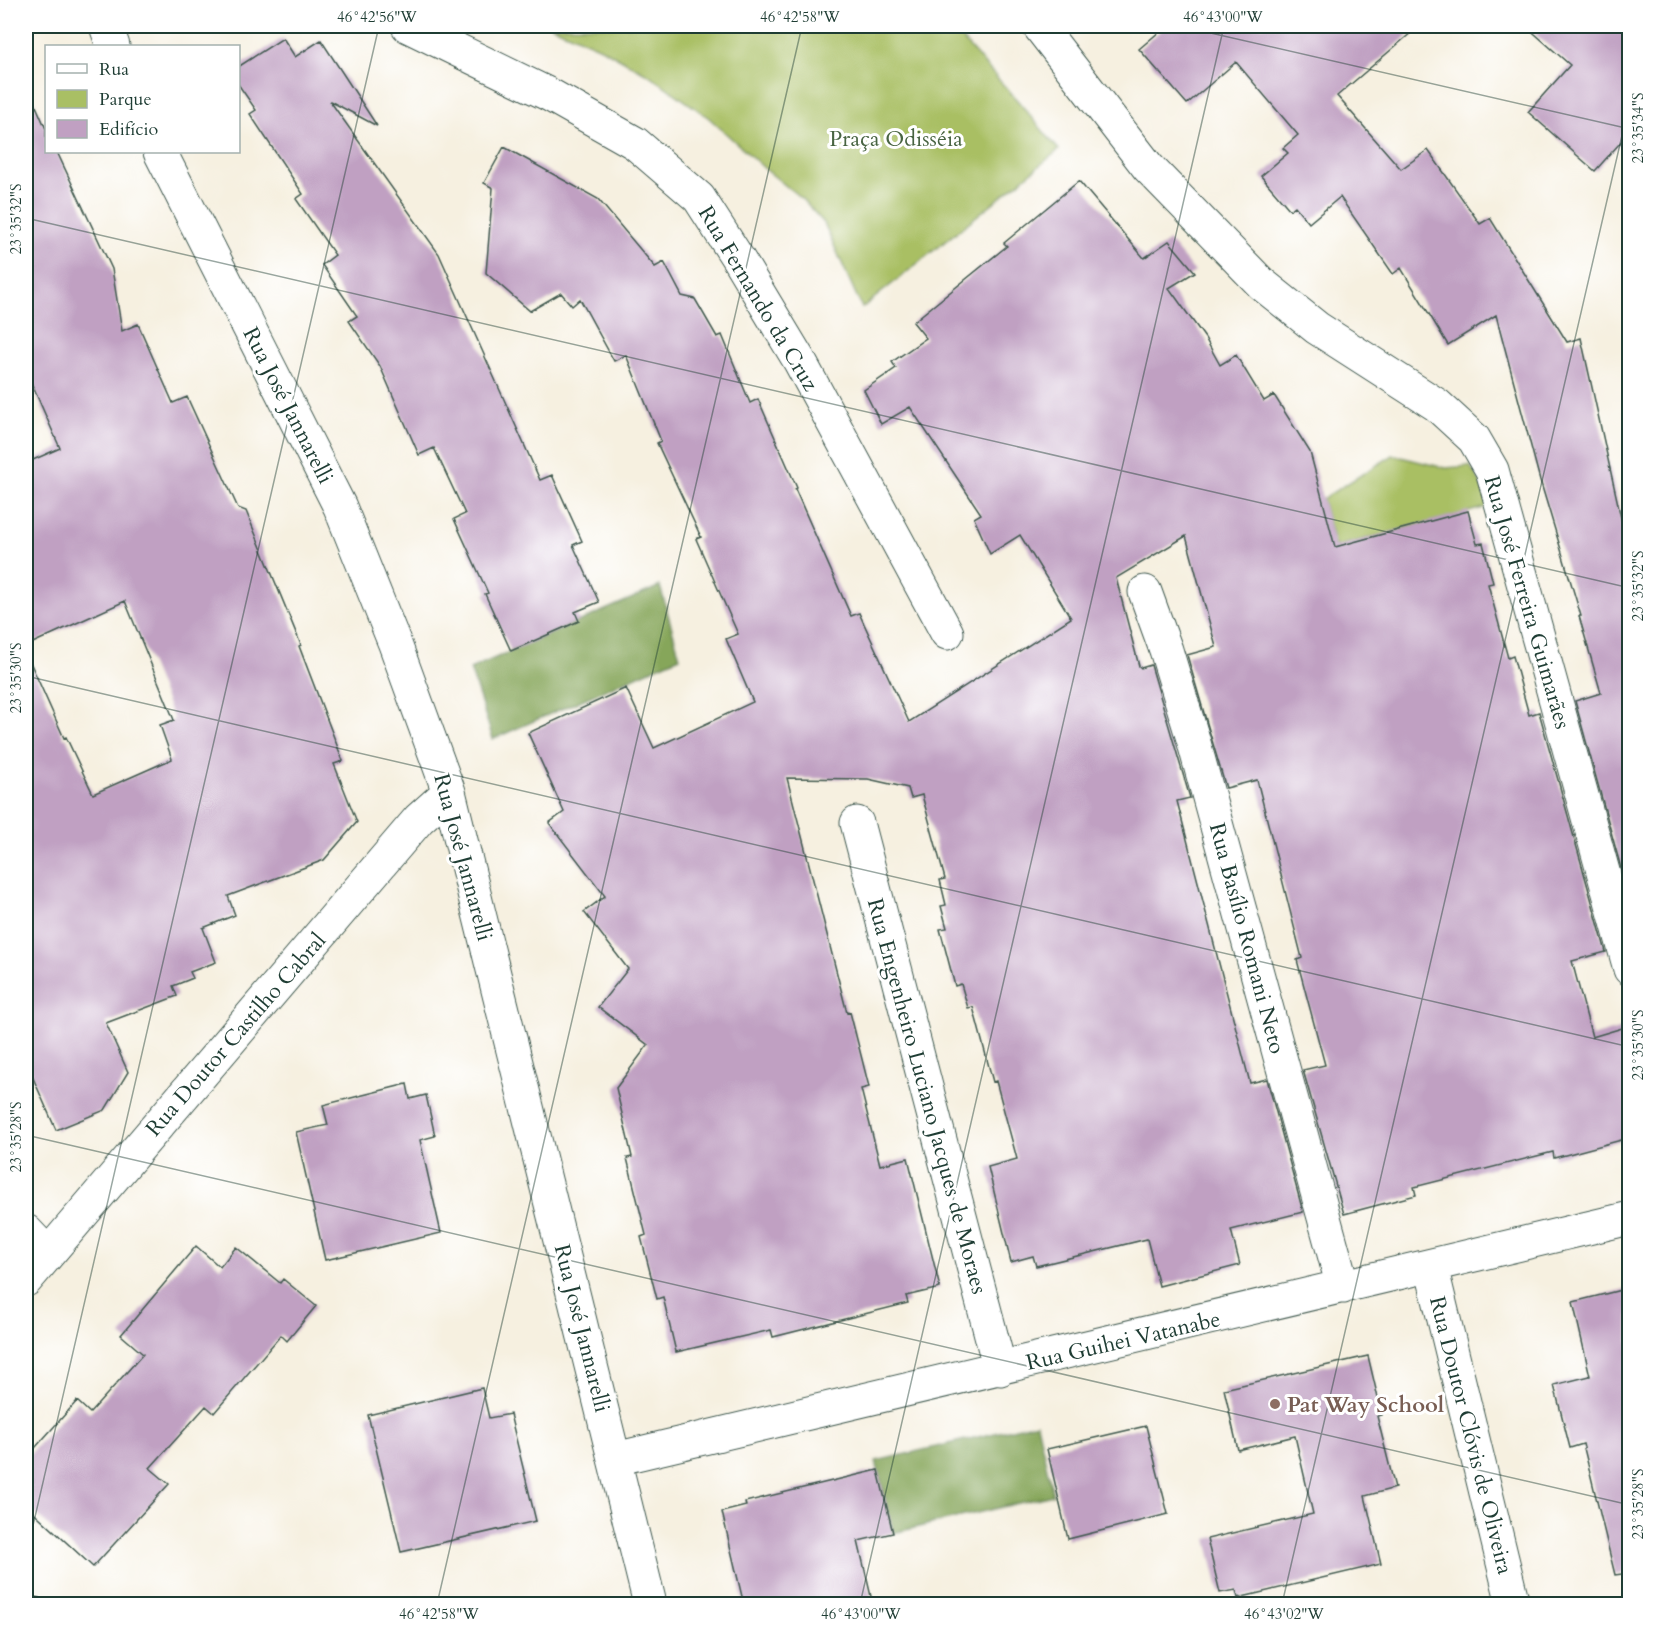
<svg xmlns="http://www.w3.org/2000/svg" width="1655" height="1630" viewBox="0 0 1655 1630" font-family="Cardo,serif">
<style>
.green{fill:#a9bf64;stroke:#647e4c;stroke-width:1.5}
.forest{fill:#86a65a;stroke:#527247;stroke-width:1.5}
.building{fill:#c0a0c2}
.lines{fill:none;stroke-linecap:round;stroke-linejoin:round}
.minor-casing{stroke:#3f584e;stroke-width:35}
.minor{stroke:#fff;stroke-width:33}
.ticks{fill:none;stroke:#1f3d34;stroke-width:1.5;stroke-opacity:0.45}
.education-dot{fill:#8d6e63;stroke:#fff;stroke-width:2}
.labels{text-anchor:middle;stroke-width:6;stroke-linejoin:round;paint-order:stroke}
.park-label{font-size:22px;fill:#486442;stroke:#fff}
.street-label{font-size:22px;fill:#1f3d34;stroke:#fff}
.education-label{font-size:22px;font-weight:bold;fill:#785e54;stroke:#fff;text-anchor:start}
.neatline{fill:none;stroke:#1f3d34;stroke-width:2}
.ticks-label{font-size:15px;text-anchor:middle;fill:#1f3d34}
</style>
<rect width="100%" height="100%" fill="#fff"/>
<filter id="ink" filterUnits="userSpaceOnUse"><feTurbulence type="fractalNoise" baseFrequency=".0167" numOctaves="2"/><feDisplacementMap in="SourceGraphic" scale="12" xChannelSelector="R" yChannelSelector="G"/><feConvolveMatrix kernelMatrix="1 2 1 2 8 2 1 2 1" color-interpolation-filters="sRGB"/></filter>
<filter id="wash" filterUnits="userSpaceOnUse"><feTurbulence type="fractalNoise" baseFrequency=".008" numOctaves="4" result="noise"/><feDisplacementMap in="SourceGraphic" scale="24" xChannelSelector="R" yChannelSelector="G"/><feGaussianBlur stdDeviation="1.35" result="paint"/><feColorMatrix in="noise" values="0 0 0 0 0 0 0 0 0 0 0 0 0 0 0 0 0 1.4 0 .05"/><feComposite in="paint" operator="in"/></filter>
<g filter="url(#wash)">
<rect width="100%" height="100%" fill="#f6f0e0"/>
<path class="green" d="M 551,26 L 950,26 L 1018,101 L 1059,150 L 862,308 L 824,223 L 801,198 L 765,169 L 709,118 L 649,75 L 601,48 Z
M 1393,455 L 1445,468 L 1470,466 L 1478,478 L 1491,506 L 1335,547 L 1322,499 Z"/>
<path class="forest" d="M 660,586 L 680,657 L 493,739 L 470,669 Z
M 1037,1423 L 1053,1495 L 893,1533 L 876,1461 Z"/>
<g id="blocks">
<path class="building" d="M 1166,26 L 1419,26 L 1337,96 L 1401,169 L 1428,150 L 1480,224 L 1490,218 L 1567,342 L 1581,338 L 1629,554 L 1629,897 L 1575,701 L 1601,693 L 1579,616 L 1581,616 L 1540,480 L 1496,315 L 1448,345 L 1401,268 L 1393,274 L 1340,197 L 1309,223 L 1295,206 L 1290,210 L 1261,176 L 1288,153 L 1283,148 L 1298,135 L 1236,62 L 1187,104 L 1139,49 Z
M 1526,26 L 1629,26 L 1629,133 L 1595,171 L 1528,112 L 1570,65 Z
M 283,38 L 295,57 L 321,40 L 377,126 L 330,101 L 439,254 L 540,480 L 552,475 L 582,541 L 573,545 L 599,602 L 575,612 L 579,621 L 511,651 L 485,594 L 488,593 L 454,519 L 465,514 L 434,448 L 419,455 L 380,366 L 349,321 L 357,316 L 322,265 L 335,255 L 296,199 L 303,194 L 250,114 L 256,110 L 238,84 L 238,67 Z
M 26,83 L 46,129 L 46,152 L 57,152 L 112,269 L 122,331 L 138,324 L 173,403 L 187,397 L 238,508 L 246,511 L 301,645 L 299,646 L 343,761 L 334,764 L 357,822 L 324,860 L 228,896 L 235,915 L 203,928 L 216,962 L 190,972 L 193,978 L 173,986 L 177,996 L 106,1023 L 128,1072 L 105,1110 L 56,1130 L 26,1062 L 26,653 L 64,738 L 66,737 L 93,794 L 172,759 L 160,725 L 174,720 L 125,601 L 26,646 L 26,463 L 60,448 L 26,371 Z
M 504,147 L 598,199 L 655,267 L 664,262 L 682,296 L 695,299 L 717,337 L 722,335 L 750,403 L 758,399 L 797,488 L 795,489 L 851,616 L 859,613 L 909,722 L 1071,618 L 1020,535 L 990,554 L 974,518 L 981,514 L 910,407 L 881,424 L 864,390 L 896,368 L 892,362 L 926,338 L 913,322 L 1007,246 L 1004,243 L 1079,181 L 1144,258 L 1169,241 L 1195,272 L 1169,288 L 1205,338 L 1220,365 L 1236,355 L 1264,401 L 1274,395 L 1310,452 L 1335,547 L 1468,511 L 1477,544 L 1483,543 L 1493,583 L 1488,584 L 1508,658 L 1513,656 L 1529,715 L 1539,712 L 1606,952 L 1572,961 L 1592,1037 L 1629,1026 L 1629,1138 L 1554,1158 L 1553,1152 L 1414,1187 L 1416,1195 L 1344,1214 L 1303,1070 L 1325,1065 L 1297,960 L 1302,958 L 1257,780 L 1226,788 L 1187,655 L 1216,647 L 1186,536 L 1116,578 L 1139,666 L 1141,668 L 1151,665 L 1190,798 L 1177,801 L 1250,1083 L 1267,1079 L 1303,1212 L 1231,1230 L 1240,1265 L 1159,1286 L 1147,1239 L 1036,1266 L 1033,1256 L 1011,1262 L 988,1167 L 1017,1159 L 996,1081 L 993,1082 L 973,1007 L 968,1008 L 961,984 L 955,986 L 940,929 L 947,928 L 941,906 L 946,905 L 940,880 L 945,879 L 922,795 L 911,798 L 908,788 L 868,779 L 787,778 L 847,1013 L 850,1012 L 869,1087 L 861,1089 L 880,1165 L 908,1158 L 940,1288 L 906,1296 L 908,1303 L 773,1337 L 771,1330 L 676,1352 L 663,1297 L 657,1299 L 641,1237 L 646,1235 L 627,1158 L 632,1157 L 616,1088 L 648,1045 L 598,1007 L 628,969 L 584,912 L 605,896 L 549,823 L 564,812 L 528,733 L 626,688 L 654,748 L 753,702 L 726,639 L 738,634 L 696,539 L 701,537 L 657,443 L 661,441 L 626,355 L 614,361 L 580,299 L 572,306 L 561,293 L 530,311 L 486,273 L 493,188 L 484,183 Z
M 407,1084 L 410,1099 L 426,1095 L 435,1136 L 420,1140 L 441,1233 L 325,1260 L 296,1132 L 328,1125 L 323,1105 Z
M 196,1246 L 220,1267 L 236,1247 L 280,1283 L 283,1279 L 316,1306 L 287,1341 L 281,1335 L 214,1413 L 206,1406 L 150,1468 L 169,1484 L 93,1567 L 26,1505 L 26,1458 L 77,1401 L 90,1413 L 143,1354 L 121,1335 Z
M 1629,1288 L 1629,1573 L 1615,1575 L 1583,1444 L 1570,1448 L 1554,1385 L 1590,1376 L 1573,1302 Z
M 1368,1356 L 1382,1415 L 1377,1416 L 1395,1488 L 1365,1496 L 1381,1564 L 1238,1598 L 1236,1590 L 1220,1593 L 1207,1539 L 1313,1514 L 1295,1436 L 1238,1450 L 1224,1389 Z
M 482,1388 L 489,1418 L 510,1414 L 536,1521 L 401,1552 L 368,1415 Z
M 1146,1426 L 1168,1514 L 1068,1539 L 1047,1449 Z
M 878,1470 L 893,1533 L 858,1541 L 873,1605 L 744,1605 L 722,1512 L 746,1506 L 745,1502 Z"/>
</g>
</g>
<g filter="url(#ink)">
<use href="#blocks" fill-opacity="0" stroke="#3f584e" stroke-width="1.5"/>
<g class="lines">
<g class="minor-casing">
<path id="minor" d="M 106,26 L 113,46
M 408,26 L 550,95 L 635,143 L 699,198 L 737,257 L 799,360 L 947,633
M 1039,26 L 1148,167 L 1262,284 L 1317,328 L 1437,405 L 1474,439 L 1492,470 L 1630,969
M 160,152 L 340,507 L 395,644 L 449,792 L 650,1604
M 1145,592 L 1166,650 L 1193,739 L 1343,1287
M 857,823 L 1000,1369
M 26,1231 L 47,1253
M 1431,1266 L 1513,1604
M 26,1280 L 419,819 L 449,792
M 615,1459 L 1630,1218"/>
</g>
<use href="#minor" class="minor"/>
</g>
</g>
<path class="ticks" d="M 1180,26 L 1630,129M 26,218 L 1630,588M 26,676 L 1630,1047M 26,1135 L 1630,1505M 26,1556 L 379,26M 26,1594 L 72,1604M 437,1604 L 802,26M 860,1604 L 1224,26M 1282,1604 L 1630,101"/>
<circle class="education-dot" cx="1275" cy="1404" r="6"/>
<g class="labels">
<g class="park-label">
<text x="896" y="146">Praça Odisséia</text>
</g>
<g class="street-label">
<text transform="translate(759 298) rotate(59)" y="8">Rua Fernando da Cruz</text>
<text transform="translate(289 405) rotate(63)" y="8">Rua José Jannarelli</text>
<text transform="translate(1528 602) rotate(74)" y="8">Rua José Ferreira Guimarães</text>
<text transform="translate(464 857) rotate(75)" y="8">Rua José Jannarelli</text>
<text transform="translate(1248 938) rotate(75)" y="8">Rua Basílio Romani Neto</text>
<text transform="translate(235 1034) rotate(-49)" y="8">Rua Doutor Castilho Cabral</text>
<text transform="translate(928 1096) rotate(75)" y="8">Rua Engenheiro Luciano Jacques de Moraes</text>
<text transform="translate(583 1328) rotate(76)" y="8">Rua José Jannarelli</text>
<text transform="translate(1123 1340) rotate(-13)" y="8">Rua Guihei Vatanabe</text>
<text transform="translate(1472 1435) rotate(76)" y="8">Rua Doutor Clóvis de Oliveira</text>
</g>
<g class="education-label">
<text x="1287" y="1412">Pat Way School</text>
</g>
</g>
<rect width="1655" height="1630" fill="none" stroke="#fff" stroke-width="66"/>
<rect x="45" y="45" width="195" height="108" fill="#ffffff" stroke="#a5b1ae" stroke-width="1.5"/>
<rect x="57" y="64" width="30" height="9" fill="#ffffff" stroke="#a5b1ae" stroke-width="1.5"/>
<text x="99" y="75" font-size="18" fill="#1f3d34">Rua</text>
<rect x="57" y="90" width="30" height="18" fill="#a9bf64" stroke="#a5b1ae" stroke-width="1.5"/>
<text x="99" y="105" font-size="18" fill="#1f3d34">Parque</text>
<rect x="57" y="120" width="30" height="18" fill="#c0a0c2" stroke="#a5b1ae" stroke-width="1.5"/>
<text x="99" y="135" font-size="18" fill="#1f3d34">Edifício</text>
<rect x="33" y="33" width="1589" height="1564" class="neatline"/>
<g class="ticks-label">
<text x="377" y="22">46°42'56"W</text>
<text x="800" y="22">46°42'58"W</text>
<text x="1223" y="22">46°43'00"W</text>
<text transform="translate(1638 128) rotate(-90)" y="5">23°35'34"S</text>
<text transform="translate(16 219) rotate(-90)" y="5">23°35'32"S</text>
<text transform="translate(1638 586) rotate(-90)" y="5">23°35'32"S</text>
<text transform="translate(16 678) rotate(-90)" y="5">23°35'30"S</text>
<text transform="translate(1638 1045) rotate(-90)" y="5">23°35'30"S</text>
<text transform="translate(16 1137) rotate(-90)" y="5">23°35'28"S</text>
<text transform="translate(1638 1504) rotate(-90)" y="5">23°35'28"S</text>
<text x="439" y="1619">46°42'58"W</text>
<text x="861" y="1619">46°43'00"W</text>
<text x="1284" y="1619">46°43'02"W</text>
</g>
</svg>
